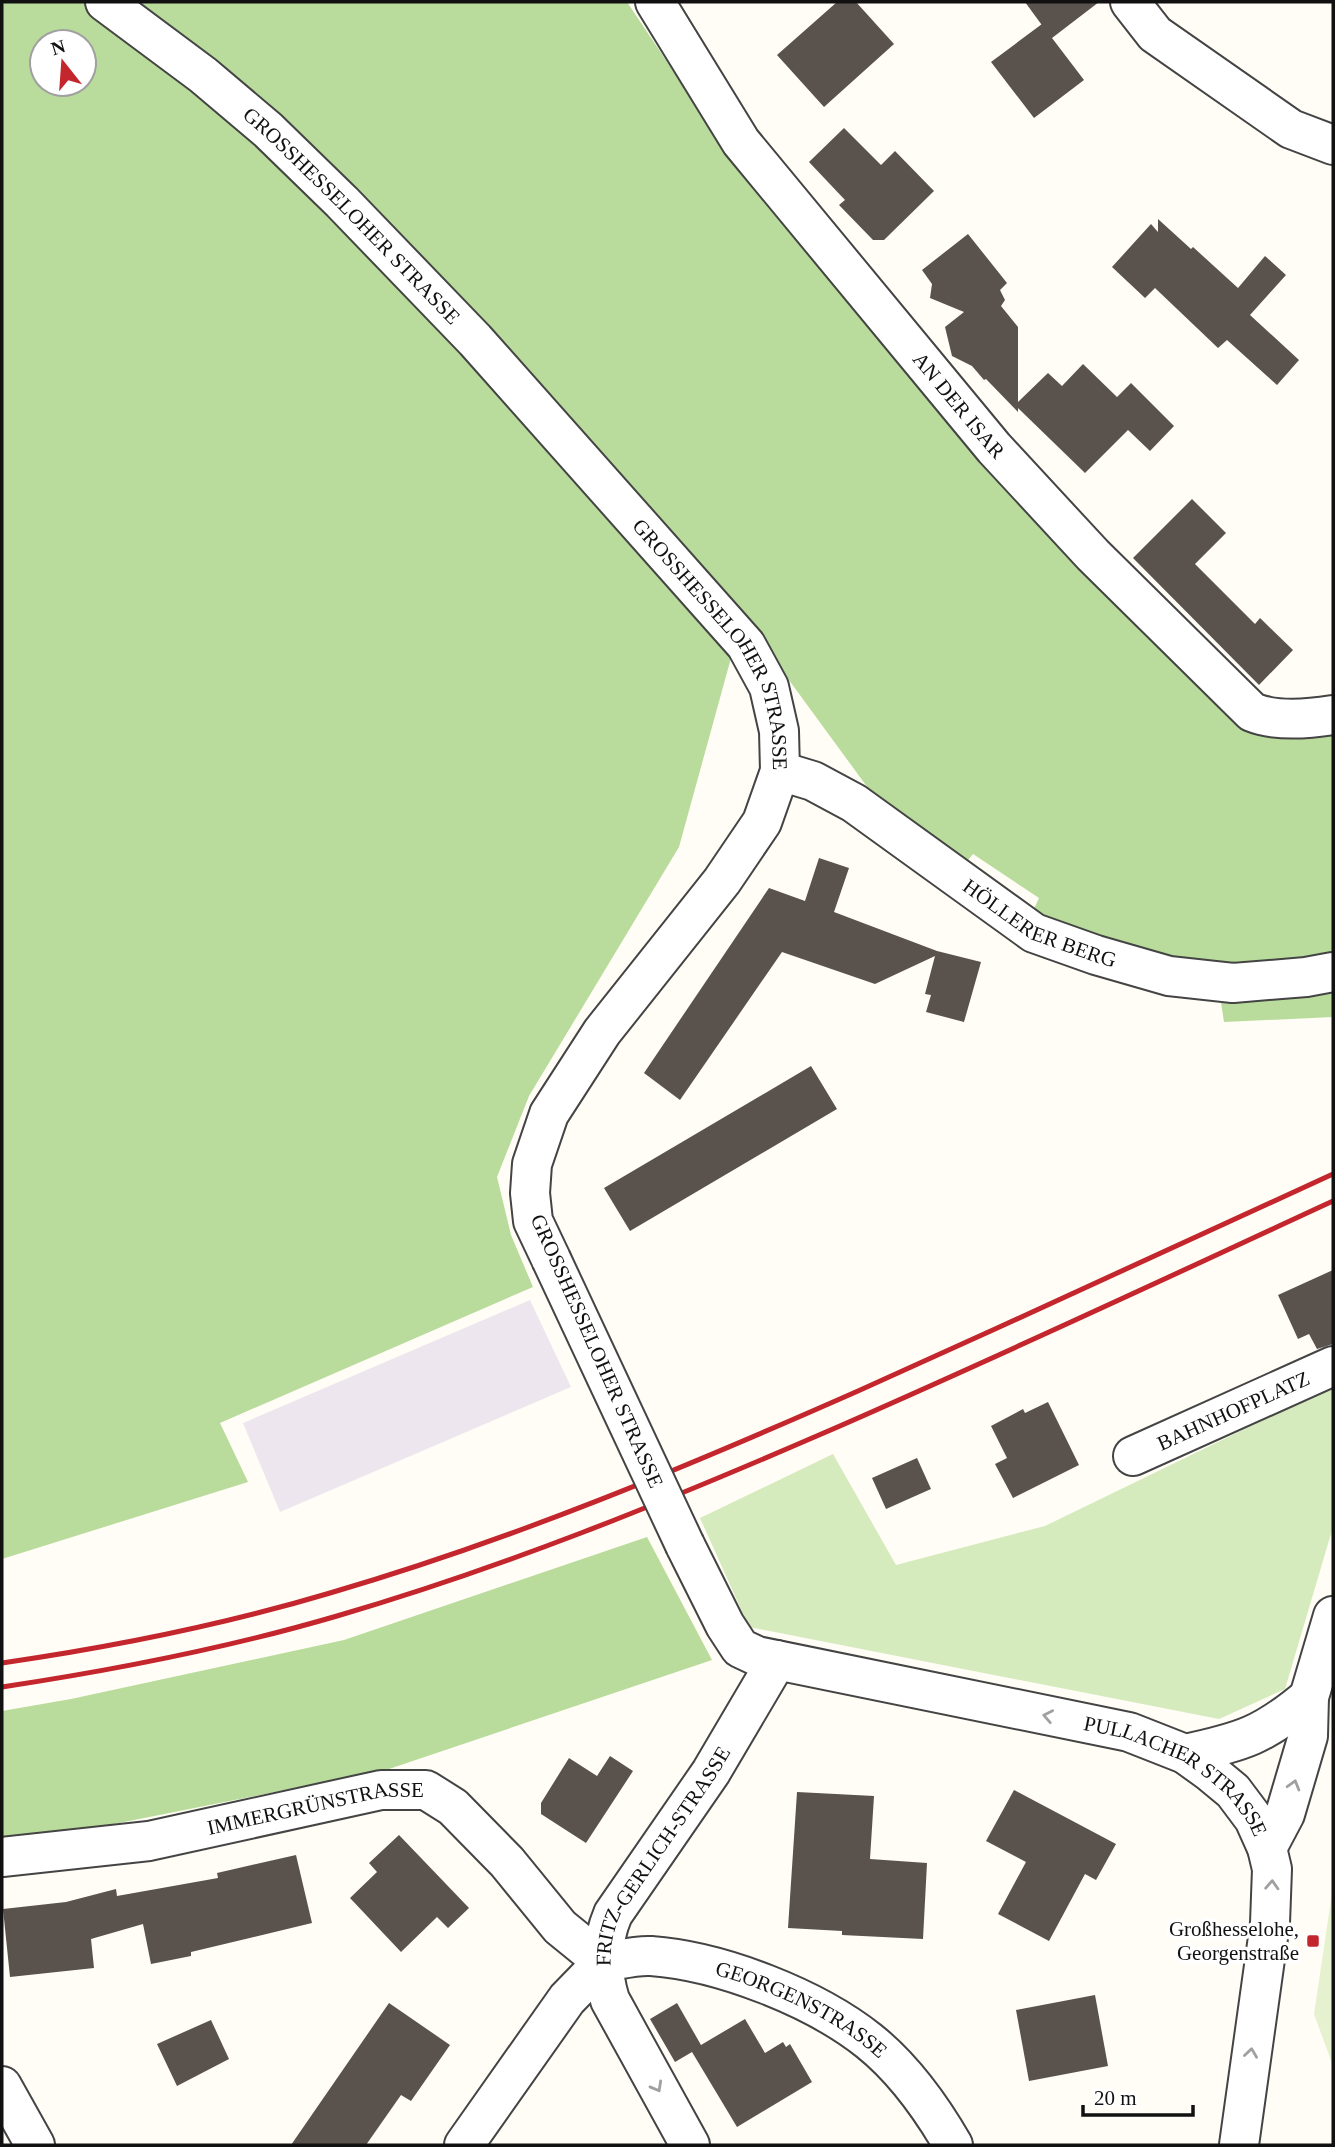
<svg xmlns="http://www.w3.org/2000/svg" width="1335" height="2147" viewBox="0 0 1335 2147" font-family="'Times New Roman',serif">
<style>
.industrial{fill:#eee6ef}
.green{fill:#d5ebbd}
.forest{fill:#b9dc9c;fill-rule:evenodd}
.pitch{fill:#e6f2cf}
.building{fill:#5a524d}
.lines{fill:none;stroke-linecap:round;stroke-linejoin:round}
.minor-casing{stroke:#444;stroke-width:42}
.minor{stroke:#fff;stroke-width:38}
.rail{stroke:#c4262e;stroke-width:5}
.minor-bridge-casing{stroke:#444;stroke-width:42;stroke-linecap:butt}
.minor-bridge{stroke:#fff;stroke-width:38}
.oneway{stroke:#a0a0a0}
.poi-dot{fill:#c4262e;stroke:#fff;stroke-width:2.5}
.labels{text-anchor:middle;stroke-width:7;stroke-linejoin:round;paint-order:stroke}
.street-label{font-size:21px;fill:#111;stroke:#fff}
.poi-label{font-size:21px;fill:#111;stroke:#fff;text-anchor:end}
</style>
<rect width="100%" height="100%" fill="#fffdf5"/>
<path class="industrial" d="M 530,1300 L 571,1387 L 280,1512 L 243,1423 Z"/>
<path class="green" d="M 1333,1386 L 1333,1527 L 1285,1689 L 1219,1719 L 749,1627 L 700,1518 L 833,1454 L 896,1565 L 1045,1526 Z"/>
<path class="forest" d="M 2,2 L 627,2 L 688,93 L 887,340 L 1272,735 L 1324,736 L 1333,734 L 1333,1017 L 1224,1022 L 1216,970 L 1063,927 L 1034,909 L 1039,898 L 973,854 L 965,864 L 876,799 L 756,635 L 731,658 L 679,847 L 529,1096 L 497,1177 L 511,1235 L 533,1287 L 220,1423 L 248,1482 L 2,1559 ZM 42,42 L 84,42 L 84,84 L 42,84 Z
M 647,1537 L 712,1660 L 386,1770 L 104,1826 L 2,1840 L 2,1711 L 71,1699 L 344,1640 Z"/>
<path class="pitch" d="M 1333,1886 L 1333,2066 L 1314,2014 Z"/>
<path class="building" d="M 837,2 L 856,2 L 894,44 L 824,107 L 777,55 Z
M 1025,2 L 1099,2 L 1052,38 L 1084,80 L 1034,118 L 991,62 L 1042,24 L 1044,28 Z
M 844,128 L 881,165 L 895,151 L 934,191 L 884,240 L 873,240 L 839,205 L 845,200 L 809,162 Z
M 1158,219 L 1191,249 L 1193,247 L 1238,288 L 1265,256 L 1286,275 L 1250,315 L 1299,360 L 1277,385 L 1227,340 L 1218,348 L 1155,288 L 1145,298 L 1112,267 L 1151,224 L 1158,232 Z
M 968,234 L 1007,283 L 1000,290 L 1005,300 L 1001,306 L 1018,327 L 1018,402 L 1048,373 L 1062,386 L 1083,364 L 1117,397 L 1131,383 L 1174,426 L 1150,451 L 1128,430 L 1085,473 L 1018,408 L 1018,412 L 986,379 L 984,380 L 972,366 L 952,356 L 945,327 L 964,312 L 930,298 L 932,284 L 922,270 Z
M 1192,499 L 1226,533 L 1195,564 L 1255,624 L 1260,618 L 1293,650 L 1259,685 L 1133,558 Z
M 819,858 L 849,868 L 834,912 L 937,951 L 981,962 L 964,1022 L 926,1012 L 931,995 L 925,994 L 935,956 L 875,984 L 782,952 L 680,1100 L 644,1073 L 769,888 L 805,901 Z
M 811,1066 L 837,1109 L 630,1231 L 604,1188 Z
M 1333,1270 L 1333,1344 L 1317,1349 L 1309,1334 L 1298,1339 L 1278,1295 Z
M 1048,1402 L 1079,1465 L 1013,1498 L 995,1464 L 1007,1458 L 991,1426 L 1023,1409 L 1025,1413 Z
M 917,1458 L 931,1489 L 886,1509 L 872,1478 Z
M 610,1756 L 633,1771 L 586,1843 L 541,1814 L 541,1803 L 569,1758 L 597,1776 Z
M 1014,1790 L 1116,1844 L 1096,1880 L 1085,1874 L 1049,1941 L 998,1914 L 1026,1862 L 986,1841 Z
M 797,1792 L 874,1796 L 870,1859 L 927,1863 L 923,1939 L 842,1935 L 842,1931 L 788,1928 Z
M 399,1835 L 469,1908 L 448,1928 L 437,1917 L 401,1952 L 350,1898 L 377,1872 L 369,1863 Z
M 296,1855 L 312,1923 L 191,1952 L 191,1956 L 151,1964 L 143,1924 L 91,1939 L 94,1968 L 10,1977 L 3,1909 L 66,1902 L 116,1889 L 117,1896 L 218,1878 L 217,1873 Z
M 1095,1995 L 1108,2066 L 1029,2081 L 1016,2010 Z
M 389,2003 L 450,2045 L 411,2101 L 401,2095 L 366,2145 L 291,2145 Z
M 677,2003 L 701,2045 L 745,2019 L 765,2053 L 783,2042 L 786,2047 L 790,2044 L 812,2082 L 737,2127 L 692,2052 L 675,2062 L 650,2019 Z
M 211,2020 L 229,2059 L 177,2086 L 157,2044 Z"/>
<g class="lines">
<g class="minor-casing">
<g id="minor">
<path id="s1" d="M 105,2 L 203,75 L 268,130 L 342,202 L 475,340 L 746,645 L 769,687 L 779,731 L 780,771 L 762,822 L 722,881 L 602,1032 L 549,1114 L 532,1164 L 530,1193 L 533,1221 L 551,1259"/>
<path id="s2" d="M 655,2 L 741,142 L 994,448 L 1093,555 L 1252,712 C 1276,722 1308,719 1333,715"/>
<path d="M 1130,2 L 1155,34 L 1291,129 L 1333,145"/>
<path id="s3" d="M 780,771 L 813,781 L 854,803 L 1034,933 L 1096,955 L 1169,976 L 1233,983 L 1306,977 L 1333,972"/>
<path id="s4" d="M 1133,1456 L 1333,1366"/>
<path id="s5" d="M 685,1545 L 725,1625 L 740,1648 L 757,1656 L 1129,1732 L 1185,1754 L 1210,1772 L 1233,1791 L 1254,1819 L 1267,1848 L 1272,1869 L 1270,1923 L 1239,2145"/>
<path d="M 1185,1754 C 1242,1742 1264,1735 1309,1697"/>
<path d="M 1267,1848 L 1285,1814 L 1308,1736 L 1309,1697 L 1333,1616"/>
<path id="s6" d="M 2,1857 L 149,1841 L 381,1790 L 426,1790 L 453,1807 L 507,1862 L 560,1927 L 603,1962"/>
<path id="s7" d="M 603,1962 C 618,1960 636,1955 651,1956 C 721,1961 815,1998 869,2041 C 904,2069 931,2107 953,2145"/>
<path d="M 2,2086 L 35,2145"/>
<path d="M 464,2145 L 567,1999 L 603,1962"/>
<path id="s8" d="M 690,2145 L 610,2000 C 601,1971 601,1942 613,1914 L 711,1772 L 777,1660"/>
</g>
</g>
<use href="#minor" class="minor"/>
<path class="rail" d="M 2,1663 C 113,1647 223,1625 330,1593 C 512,1540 686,1467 858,1391 C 1017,1320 1175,1246 1333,1174
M 2,1687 C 115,1670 228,1648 337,1616 C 502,1568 662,1503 819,1435 C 992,1360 1162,1280 1333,1201"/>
<g class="minor-bridge-casing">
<path id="minor-bridge" d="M 551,1259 L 685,1545"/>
</g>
<use href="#minor-bridge" class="minor-bridge"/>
</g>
<defs><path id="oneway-chevron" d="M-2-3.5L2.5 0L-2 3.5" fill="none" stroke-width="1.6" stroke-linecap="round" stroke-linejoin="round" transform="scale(1.75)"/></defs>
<g class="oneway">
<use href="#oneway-chevron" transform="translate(1048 1716) rotate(-169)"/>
<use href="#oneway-chevron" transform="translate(1294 1785) rotate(-74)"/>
<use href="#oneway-chevron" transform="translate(1272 1885) rotate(-87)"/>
<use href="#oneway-chevron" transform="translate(1251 2053) rotate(-82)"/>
<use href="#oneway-chevron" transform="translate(657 2087) rotate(61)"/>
</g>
<rect class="poi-dot" x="1306" y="1934" width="14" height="14" rx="3.5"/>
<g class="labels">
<g class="street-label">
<text dy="7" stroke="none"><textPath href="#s1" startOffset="327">GROSSHESSELOHER STRASSE</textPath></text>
<text dy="7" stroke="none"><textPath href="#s2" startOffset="506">AN DER ISAR</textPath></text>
<text dy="7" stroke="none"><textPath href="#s1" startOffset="894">GROSSHESSELOHER STRASSE</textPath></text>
<text dy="7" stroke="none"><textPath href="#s3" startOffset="304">HÖLLERER BERG</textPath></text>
<text transform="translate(597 1351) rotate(66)" y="7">GROSSHESSELOHER STRASSE</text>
<text dy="7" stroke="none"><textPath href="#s4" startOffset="110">BAHNHOFPLATZ</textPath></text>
<text dy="7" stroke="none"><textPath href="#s5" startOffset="579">PULLACHER STRASSE</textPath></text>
<text dy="7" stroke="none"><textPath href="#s6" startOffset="318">IMMERGRÜNSTRASSE</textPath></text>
<text dy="7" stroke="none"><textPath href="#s8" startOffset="327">FRITZ-GERLICH-STRASSE</textPath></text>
<text dy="7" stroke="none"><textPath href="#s7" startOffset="210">GEORGENSTRASSE</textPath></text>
</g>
<g class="poi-label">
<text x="1299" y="1936">Großhesselohe,<tspan x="1299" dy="24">Georgenstraße</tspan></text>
</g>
</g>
<rect width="1335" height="2147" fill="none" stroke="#111111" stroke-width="7"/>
<g transform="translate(63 63) rotate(343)"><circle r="33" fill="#ffffff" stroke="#a0a0a0" stroke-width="2"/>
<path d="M0-5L12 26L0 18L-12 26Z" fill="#c4262e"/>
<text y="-10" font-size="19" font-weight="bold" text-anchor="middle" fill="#111111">N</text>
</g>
<path d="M1083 2105v10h110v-10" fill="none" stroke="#111111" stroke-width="3.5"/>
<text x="1094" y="2105" font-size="21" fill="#111111" stroke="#ffffff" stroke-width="5" paint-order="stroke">20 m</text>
</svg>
